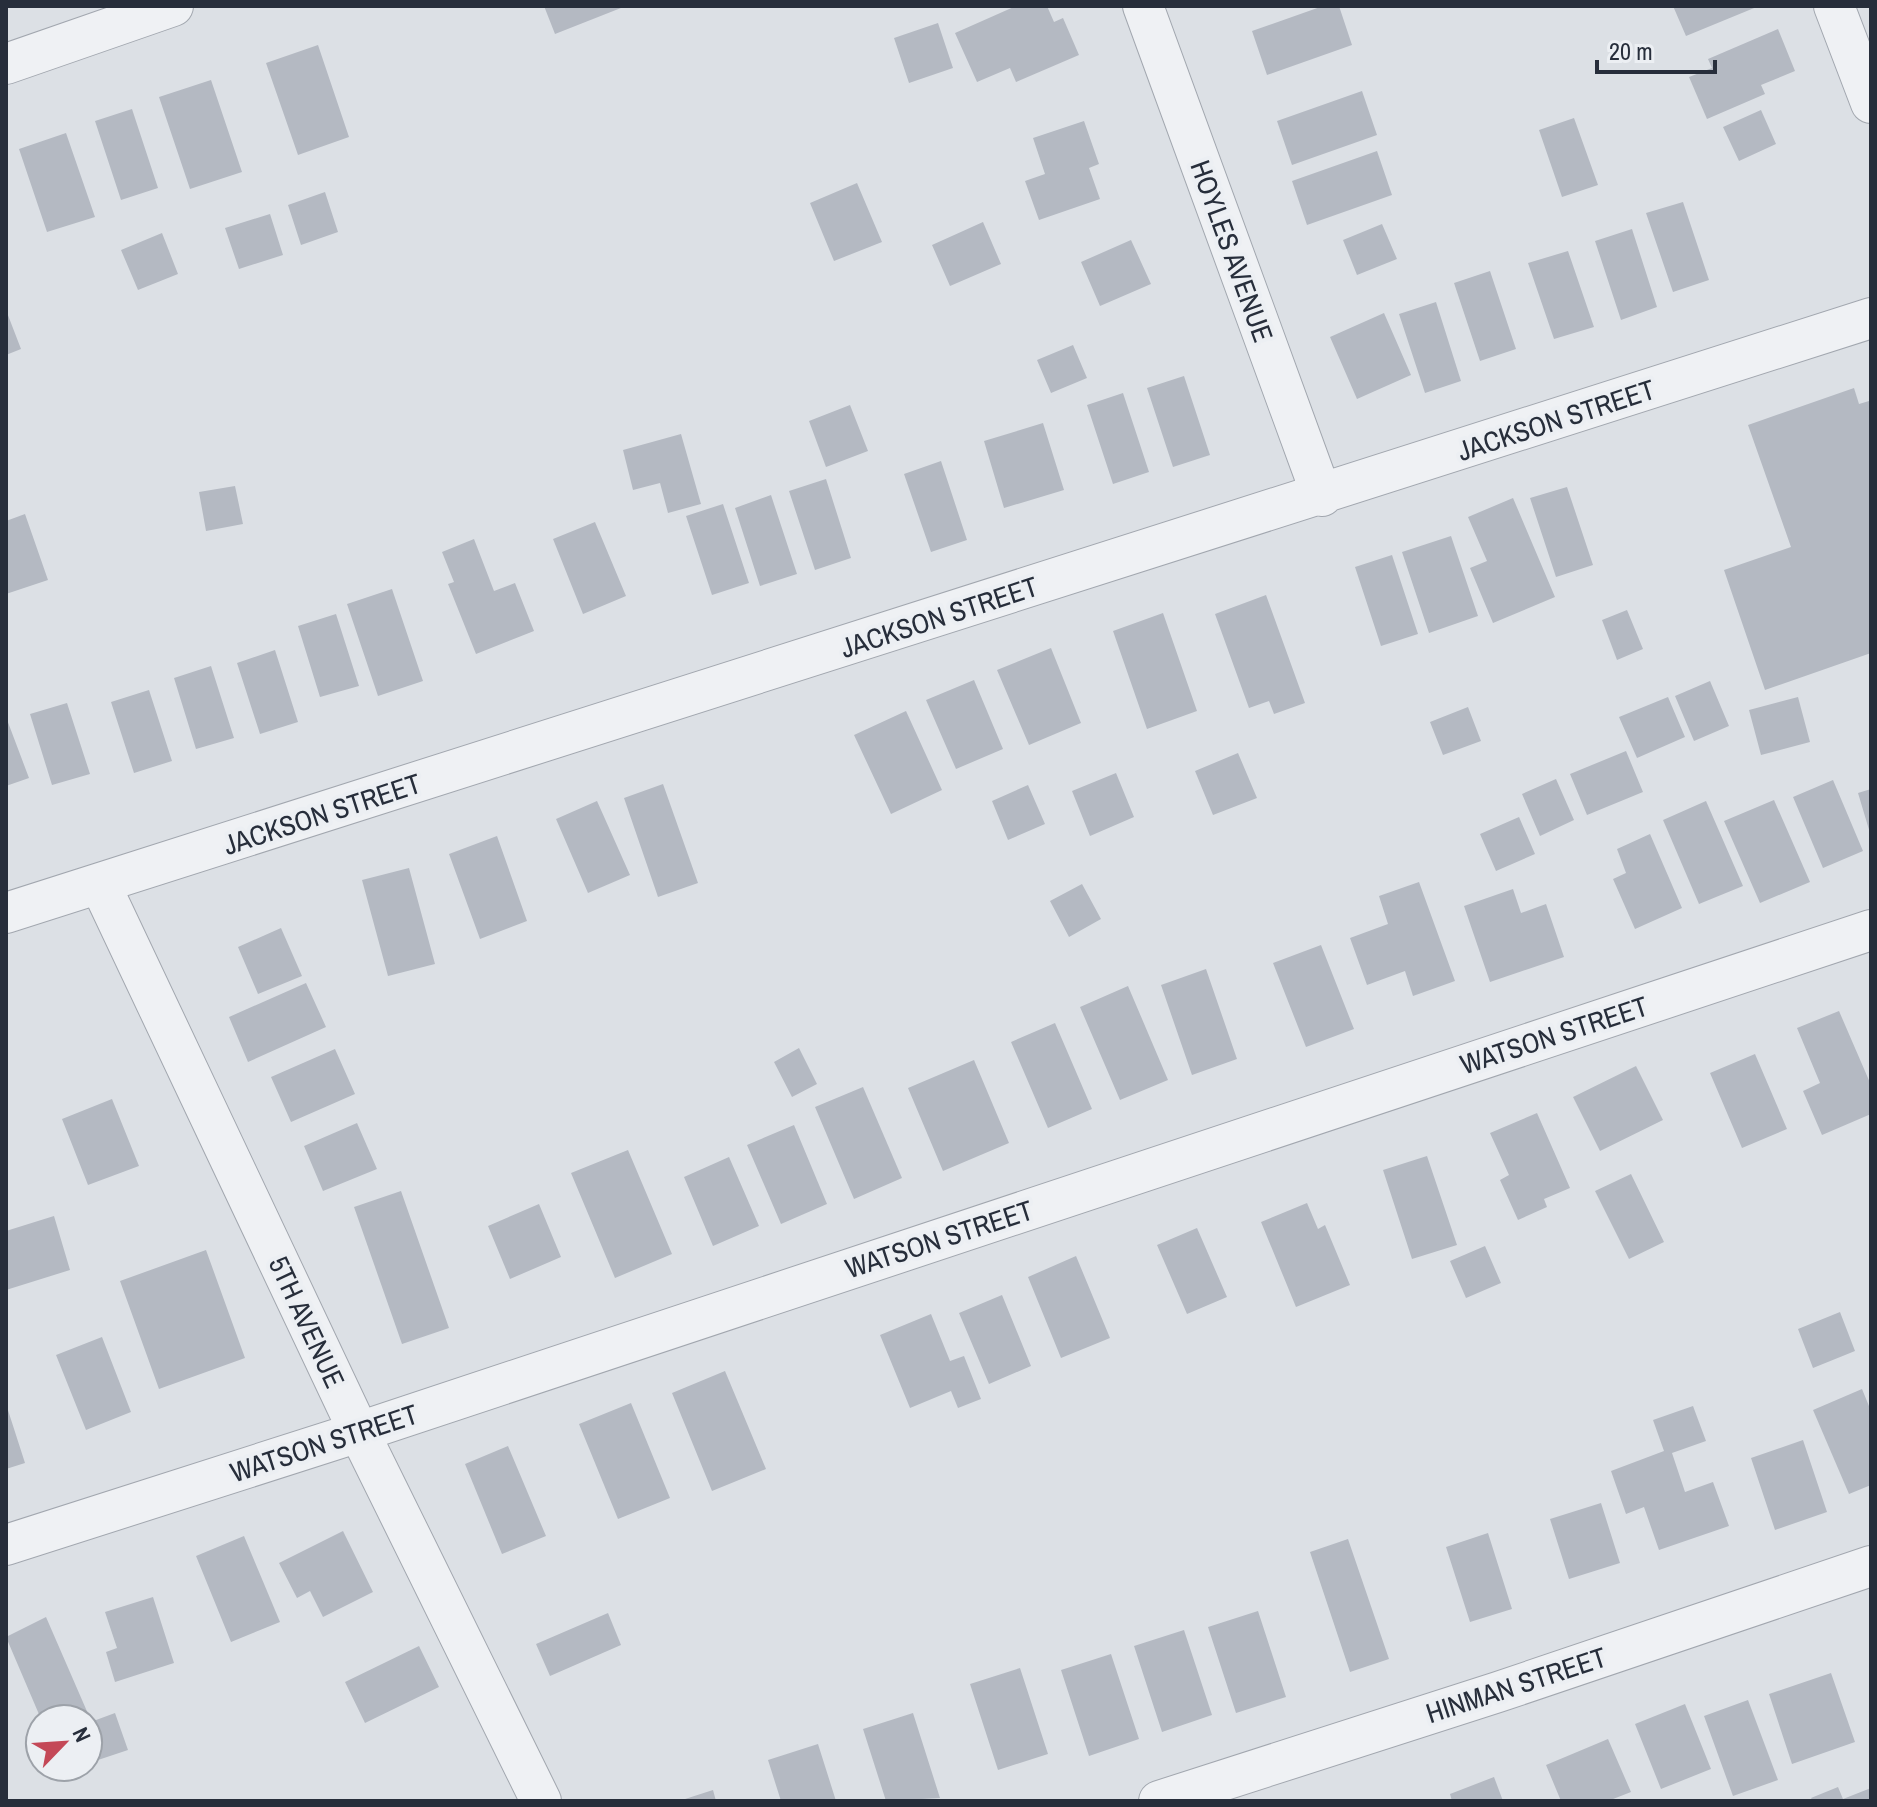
<svg xmlns="http://www.w3.org/2000/svg" width="1877" height="1807" viewBox="0 0 1877 1807" font-family="'Archivo Narrow',sans-serif">
<style>
.building{fill:#b4b9c2}
.lines{fill:none;stroke-linecap:round;stroke-linejoin:round}
.street-casing{stroke:#a2a7af;stroke-width:42}
.street{stroke:#eff1f4;stroke-width:40}
.labels{text-anchor:middle;stroke-width:8;stroke-linejoin:round;paint-order:stroke}
.street-label{font-size:28px;fill:#272e3b;stroke:#eceff3}
</style>
<rect width="100%" height="100%" fill="#dce0e5"/>
<path class="building" d="M 544,6 L 626,6 L 555,34 Z
M 1016,6 L 1047,6 L 1054,22 L 1063,18 L 1079,55 L 1016,82 L 1010,68 L 977,82 L 955,33 Z
M 1323,6 L 1339,6 L 1352,45 L 1267,75 L 1252,31 Z
M 1673,6 L 1759,6 L 1686,36 Z
M 938,23 L 953,68 L 909,83 L 894,38 Z
M 1778,29 L 1795,71 L 1761,85 L 1765,94 L 1707,119 L 1689,77 L 1712,68 L 1708,59 Z
M 318,45 L 349,137 L 298,155 L 266,63 Z
M 211,80 L 242,172 L 190,189 L 159,97 Z
M 1362,91 L 1377,135 L 1292,165 L 1277,121 Z
M 132,109 L 158,188 L 121,200 L 95,121 Z
M 1761,110 L 1776,144 L 1739,161 L 1723,127 Z
M 1574,118 L 1598,185 L 1562,197 L 1539,130 Z
M 1084,121 L 1099,164 L 1089,168 L 1100,199 L 1039,220 L 1025,181 L 1045,174 L 1033,138 Z
M 66,133 L 95,217 L 47,232 L 19,149 Z
M 1377,151 L 1392,195 L 1307,225 L 1292,181 Z
M 857,183 L 882,242 L 834,261 L 810,203 Z
M 325,192 L 338,232 L 301,245 L 288,205 Z
M 1683,202 L 1709,280 L 1673,292 L 1646,213 Z
M 270,214 L 283,255 L 239,269 L 225,228 Z
M 983,222 L 1001,264 L 950,286 L 932,245 Z
M 1382,224 L 1397,259 L 1357,275 L 1343,240 Z
M 1632,229 L 1657,307 L 1621,320 L 1595,241 Z
M 162,233 L 178,274 L 138,290 L 121,250 Z
M 1131,240 L 1151,284 L 1100,306 L 1081,262 Z
M 1568,251 L 1594,327 L 1554,339 L 1528,263 Z
M 1490,271 L 1516,349 L 1480,361 L 1454,283 Z
M 1436,302 L 1461,381 L 1425,393 L 1399,314 Z
M 6,310 L 21,349 L 6,355 Z
M 1384,313 L 1411,375 L 1357,399 L 1330,337 Z
M 1073,345 L 1087,378 L 1051,393 L 1037,360 Z
M 1184,376 L 1210,455 L 1173,467 L 1147,388 Z
M 1854,388 L 1859,404 L 1869,401 L 1871,406 L 1871,653 L 1765,690 L 1724,570 L 1791,547 L 1748,425 Z
M 1123,393 L 1149,472 L 1113,484 L 1087,405 Z
M 850,405 L 868,451 L 826,467 L 809,421 Z
M 1043,423 L 1064,490 L 1004,508 L 984,441 Z
M 681,434 L 701,504 L 668,513 L 660,483 L 633,490 L 623,450 Z
M 941,461 L 967,540 L 931,552 L 904,474 Z
M 826,479 L 851,558 L 815,570 L 789,491 Z
M 235,486 L 243,524 L 206,531 L 199,492 Z
M 1567,487 L 1593,565 L 1556,577 L 1530,498 Z
M 771,495 L 797,574 L 760,586 L 735,508 Z
M 1513,498 L 1555,597 L 1493,623 L 1470,568 L 1487,561 L 1468,517 Z
M 723,504 L 749,583 L 712,595 L 686,516 Z
M 25,514 L 48,580 L 6,594 L 6,521 Z
M 595,522 L 626,596 L 583,614 L 553,539 Z
M 1451,536 L 1478,616 L 1429,633 L 1402,552 Z
M 474,539 L 494,591 L 515,583 L 534,631 L 476,654 L 448,584 L 454,582 L 442,552 Z
M 1392,555 L 1418,634 L 1381,646 L 1355,567 Z
M 392,589 L 423,681 L 378,696 L 347,604 Z
M 1266,595 L 1305,703 L 1274,714 L 1269,701 L 1249,708 L 1215,614 Z
M 1627,610 L 1643,649 L 1617,660 L 1602,620 Z
M 1163,613 L 1197,711 L 1147,729 L 1113,631 Z
M 336,614 L 359,686 L 320,697 L 298,626 Z
M 1051,648 L 1081,723 L 1029,745 L 997,670 Z
M 275,650 L 298,722 L 260,734 L 237,663 Z
M 211,666 L 234,738 L 196,749 L 174,678 Z
M 974,680 L 1003,749 L 956,769 L 926,700 Z
M 1710,681 L 1729,726 L 1694,741 L 1675,696 Z
M 149,690 L 172,761 L 134,773 L 111,702 Z
M 1668,697 L 1685,737 L 1637,758 L 1619,717 Z
M 1798,697 L 1810,742 L 1761,755 L 1749,710 Z
M 67,703 L 90,774 L 52,785 L 30,714 Z
M 1468,707 L 1481,741 L 1443,755 L 1430,722 Z
M 906,711 L 942,790 L 891,814 L 854,735 Z
M 6,717 L 29,778 L 6,786 Z
M 1626,751 L 1643,792 L 1587,815 L 1570,774 Z
M 1238,753 L 1257,798 L 1213,815 L 1195,771 Z
M 1116,773 L 1134,817 L 1090,836 L 1072,791 Z
M 1556,779 L 1574,820 L 1540,836 L 1522,794 Z
M 1833,780 L 1863,851 L 1823,868 L 1793,797 Z
M 663,784 L 698,883 L 658,897 L 624,798 Z
M 1028,785 L 1045,824 L 1008,840 L 992,801 Z
M 1871,789 L 1871,833 L 1870,833 L 1858,793 Z
M 1774,800 L 1810,882 L 1760,903 L 1724,821 Z
M 597,801 L 630,875 L 588,893 L 556,819 Z
M 1706,801 L 1743,886 L 1699,904 L 1663,820 Z
M 1519,817 L 1535,854 L 1496,871 L 1480,834 Z
M 1650,834 L 1682,908 L 1635,929 L 1613,879 L 1626,873 L 1617,849 Z
M 497,836 L 527,921 L 480,939 L 449,854 Z
M 409,868 L 435,964 L 388,976 L 362,880 Z
M 1419,882 L 1455,981 L 1413,996 L 1405,971 L 1367,985 L 1350,938 L 1388,924 L 1379,896 Z
M 1082,884 L 1101,919 L 1069,937 L 1050,901 Z
M 1513,889 L 1521,913 L 1546,904 L 1564,957 L 1490,982 L 1464,906 Z
M 281,928 L 302,976 L 258,994 L 238,947 Z
M 1321,945 L 1354,1029 L 1306,1047 L 1273,963 Z
M 1206,969 L 1237,1059 L 1192,1075 L 1161,985 Z
M 306,983 L 326,1027 L 248,1062 L 229,1017 Z
M 1128,986 L 1168,1080 L 1120,1100 L 1080,1007 Z
M 1839,1011 L 1871,1085 L 1871,1114 L 1822,1135 L 1803,1091 L 1820,1083 L 1797,1028 Z
M 1055,1023 L 1092,1109 L 1048,1128 L 1011,1042 Z
M 799,1048 L 817,1084 L 792,1097 L 774,1062 Z
M 335,1049 L 355,1094 L 291,1122 L 271,1077 Z
M 1755,1054 L 1787,1129 L 1742,1148 L 1710,1073 Z
M 974,1060 L 1009,1143 L 943,1171 L 908,1088 Z
M 1636,1066 L 1663,1120 L 1600,1151 L 1573,1097 Z
M 863,1087 L 902,1178 L 854,1199 L 815,1107 Z
M 112,1099 L 139,1166 L 88,1185 L 62,1119 Z
M 1537,1113 L 1570,1188 L 1544,1199 L 1547,1207 L 1518,1220 L 1500,1180 L 1509,1175 L 1490,1133 Z
M 357,1123 L 377,1169 L 323,1191 L 304,1146 Z
M 794,1125 L 827,1204 L 781,1224 L 747,1145 Z
M 628,1150 L 672,1254 L 615,1278 L 571,1173 Z
M 1427,1156 L 1457,1245 L 1412,1259 L 1383,1170 Z
M 729,1157 L 759,1226 L 713,1246 L 684,1177 Z
M 1631,1174 L 1664,1242 L 1629,1259 L 1595,1191 Z
M 401,1191 L 449,1328 L 402,1344 L 354,1207 Z
M 1307,1203 L 1318,1229 L 1325,1225 L 1350,1285 L 1296,1307 L 1261,1222 Z
M 539,1204 L 561,1257 L 510,1279 L 488,1226 Z
M 54,1216 L 70,1270 L 6,1290 L 6,1231 Z
M 1197,1228 L 1227,1297 L 1187,1314 L 1157,1245 Z
M 1485,1246 L 1501,1283 L 1466,1298 L 1450,1261 Z
M 206,1250 L 245,1358 L 159,1389 L 120,1281 Z
M 1076,1256 L 1110,1338 L 1061,1358 L 1028,1277 Z
M 1002,1295 L 1031,1366 L 989,1384 L 959,1313 Z
M 1840,1312 L 1855,1351 L 1813,1368 L 1798,1329 Z
M 931,1314 L 950,1361 L 964,1356 L 981,1399 L 958,1408 L 951,1391 L 910,1408 L 880,1335 Z
M 102,1337 L 131,1412 L 86,1430 L 56,1355 Z
M 725,1371 L 766,1469 L 712,1491 L 672,1393 Z
M 1862,1389 L 1871,1411 L 1871,1485 L 1849,1494 L 1813,1410 Z
M 631,1403 L 670,1498 L 618,1519 L 579,1424 Z
M 6,1404 L 25,1463 L 6,1469 Z
M 1693,1406 L 1706,1441 L 1672,1453 L 1685,1492 L 1713,1482 L 1729,1526 L 1659,1550 L 1644,1507 L 1626,1514 L 1611,1471 L 1664,1451 L 1653,1420 Z
M 1803,1440 L 1827,1512 L 1775,1530 L 1751,1458 Z
M 508,1446 L 546,1536 L 502,1554 L 465,1464 Z
M 1601,1503 L 1620,1563 L 1569,1579 L 1550,1519 Z
M 343,1531 L 373,1592 L 323,1617 L 310,1591 L 297,1598 L 279,1563 Z
M 1488,1533 L 1512,1609 L 1470,1622 L 1446,1547 Z
M 244,1536 L 280,1622 L 231,1642 L 196,1556 Z
M 1348,1539 L 1389,1659 L 1350,1672 L 1310,1552 Z
M 153,1597 L 174,1663 L 115,1682 L 106,1652 L 117,1648 L 105,1612 Z
M 1258,1611 L 1286,1697 L 1236,1713 L 1208,1627 Z
M 608,1613 L 621,1645 L 550,1676 L 536,1644 Z
M 46,1617 L 89,1716 L 83,1719 L 41,1719 L 6,1637 Z
M 1184,1630 L 1212,1715 L 1162,1732 L 1134,1646 Z
M 419,1646 L 439,1687 L 365,1723 L 345,1682 Z
M 1111,1654 L 1139,1739 L 1089,1756 L 1061,1670 Z
M 1020,1668 L 1048,1754 L 998,1770 L 970,1684 Z
M 1831,1673 L 1855,1742 L 1792,1764 L 1769,1694 Z
M 1748,1700 L 1778,1780 L 1733,1796 L 1704,1716 Z
M 1685,1704 L 1711,1769 L 1661,1789 L 1635,1724 Z
M 115,1713 L 128,1750 L 92,1762 L 88,1750 L 88,1723 Z
M 913,1713 L 940,1798 L 886,1801 L 863,1729 Z
M 1608,1739 L 1631,1792 L 1608,1801 L 1561,1801 L 1546,1765 Z
M 818,1744 L 836,1801 L 781,1801 L 768,1760 Z
M 1494,1777 L 1503,1801 L 1452,1801 L 1450,1794 Z
M 1838,1787 L 1843,1799 L 1871,1788 L 1871,1801 L 1813,1801 L 1811,1798 Z
M 713,1790 L 716,1801 L 682,1801 L 682,1800 Z"/>
<g class="lines">
<g class="street-casing">
<path id="street" d="M 1143,6 L 1322,496
M 1834,6 L 1871,103
M 6,64 L 173,6
M 100,884 L 359,1432 L 541,1801
M 6,913 L 1871,318
M 6,1545 L 359,1432 L 1871,930
M 1159,1801 L 1498,1692 L 1871,1566"/>
</g>
<use href="#street" class="street"/>
</g>
<g class="labels">
<g class="street-label">
<text transform="translate(1232 251) rotate(70)" y="10">HOYLES AVENUE</text>
<text transform="translate(1556 420) rotate(-18)" y="10">JACKSON STREET</text>
<text transform="translate(939 617) rotate(-18)" y="10">JACKSON STREET</text>
<text transform="translate(322 814) rotate(-18)" y="10">JACKSON STREET</text>
<text transform="translate(1554 1035) rotate(-18)" y="10">WATSON STREET</text>
<text transform="translate(939 1239) rotate(-18)" y="10">WATSON STREET</text>
<text transform="translate(307 1322) rotate(65)" y="10">5TH AVENUE</text>
<text transform="translate(324 1443) rotate(-18)" y="10">WATSON STREET</text>
<text transform="translate(1516 1685) rotate(-18)" y="10">HINMAN STREET</text>
</g>
</g>
<rect width="1877" height="1807" fill="none" stroke="#272e3b" stroke-width="16"/>
<g transform="translate(64 1743) rotate(65)"><circle r="38" fill="#eceff3" stroke="#9da2a9" stroke-width="2"/>
<path d="M0-6L14 30L0 20L-14 30Z" fill="#c44857"/>
<text y="-12" font-size="22" font-weight="bold" text-anchor="middle" fill="#272e3b">N</text>
</g>
<path d="M1597 60v12h118v-12" fill="none" stroke="#272e3b" stroke-width="4"/>
<text x="1609" y="60" font-size="24" fill="#272e3b" stroke="#eceff3" stroke-width="6" paint-order="stroke">20 m</text>
</svg>
